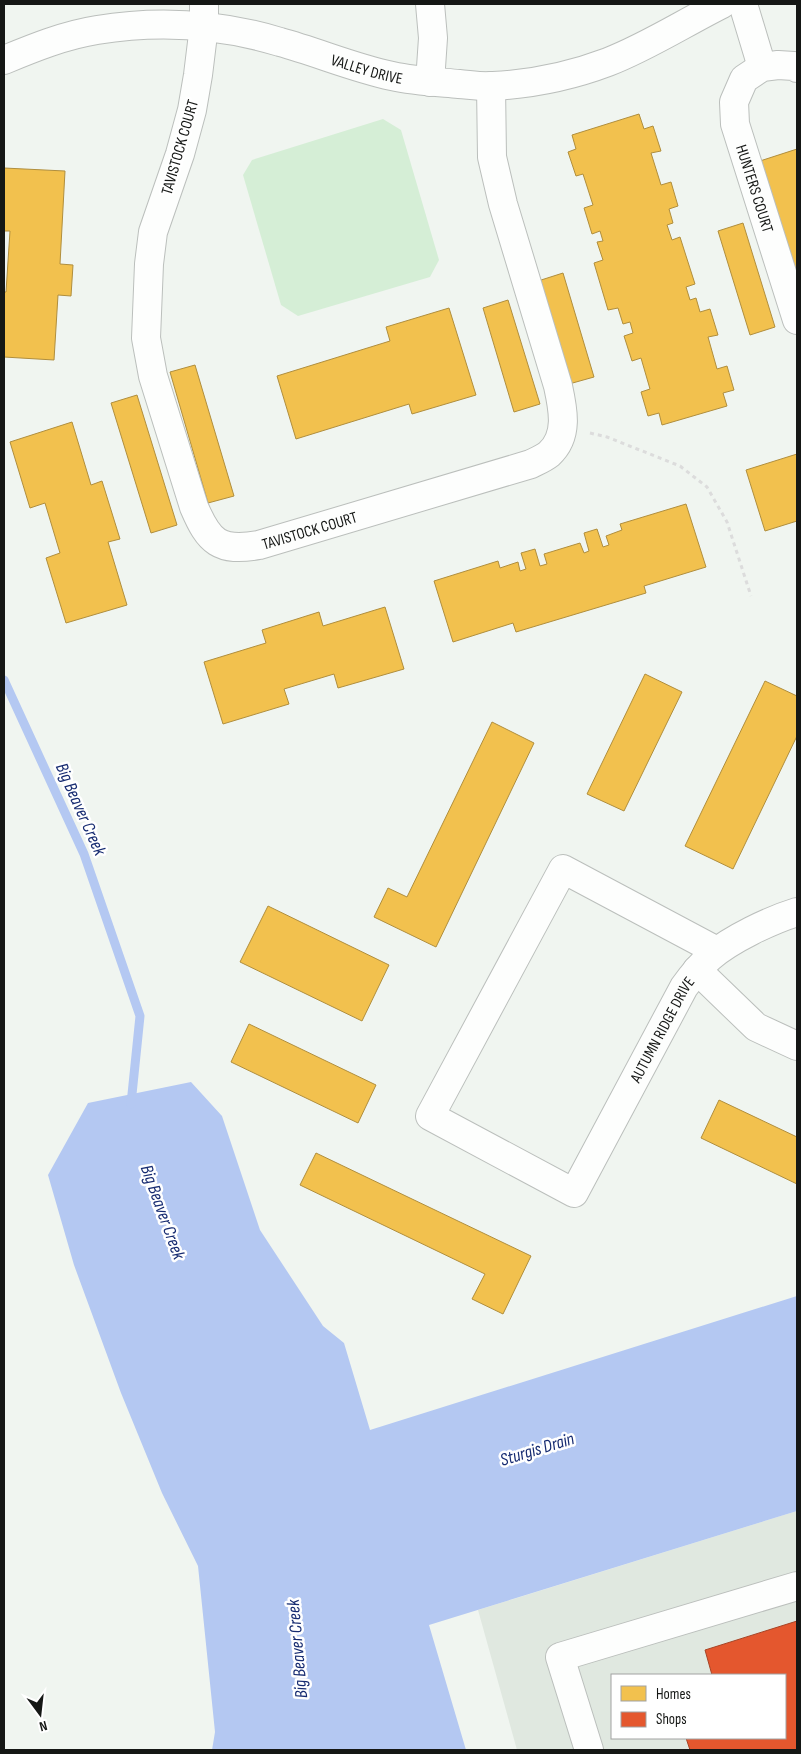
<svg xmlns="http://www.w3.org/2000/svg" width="801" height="1754" viewBox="0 0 801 1754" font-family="'Sofia Sans Condensed',sans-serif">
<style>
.built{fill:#e0e8e0;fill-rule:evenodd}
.green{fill:#d5eed6}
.water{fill:#b4c8f2}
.homes{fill:#f2c14e;stroke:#b08e3d}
.shops{fill:#e4572e;stroke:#a64426}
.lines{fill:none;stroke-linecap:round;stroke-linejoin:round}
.stream{stroke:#b4c8f2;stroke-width:9}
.minor-casing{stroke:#bbbfbc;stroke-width:30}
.path{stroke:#dcdcdc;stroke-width:3;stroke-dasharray:4 4;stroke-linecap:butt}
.minor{stroke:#fdfefd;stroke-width:28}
.labels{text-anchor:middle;stroke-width:5;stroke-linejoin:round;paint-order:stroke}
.street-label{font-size:16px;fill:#151715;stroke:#fff}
.water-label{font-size:18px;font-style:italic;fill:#162b71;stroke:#fff}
</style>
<rect width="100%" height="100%" fill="#f0f5f0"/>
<path class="built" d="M 797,1511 L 797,1750 L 517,1750 L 478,1610 ZM 612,1675 L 785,1675 L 785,1738 L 612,1738 Z"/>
<path class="green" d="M 383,119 L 401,130 L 439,260 L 430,277 L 298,316 L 281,305 L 243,175 L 252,160 Z"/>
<path class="water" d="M 191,1082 L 222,1116 L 260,1230 L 323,1326 L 344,1343 L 370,1430 L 797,1296 L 797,1511 L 429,1625 L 466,1750 L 212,1750 L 215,1732 L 198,1566 L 162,1493 L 121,1393 L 74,1265 L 48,1175 L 88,1103 Z"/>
<path class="homes" d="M 639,114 L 644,129 L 653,126 L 661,151 L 651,153 L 661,185 L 671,182 L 678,206 L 669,209 L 673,223 L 667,225 L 672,240 L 680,237 L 695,284 L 686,287 L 690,300 L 696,298 L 700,312 L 710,309 L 718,335 L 708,337 L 717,369 L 727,366 L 734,390 L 723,393 L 727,406 L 662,425 L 659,413 L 648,416 L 641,392 L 650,389 L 641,358 L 632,361 L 624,336 L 633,333 L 630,322 L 623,324 L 618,308 L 608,310 L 594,263 L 603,260 L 597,242 L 603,241 L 600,231 L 592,234 L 584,208 L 593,205 L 583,174 L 576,176 L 568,152 L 576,149 L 572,135 Z
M 797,149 L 797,285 L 760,161 Z
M 4,168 L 65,171 L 60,264 L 73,265 L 71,296 L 58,295 L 54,360 L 4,357 L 4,292 L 6,292 L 10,231 L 4,231 Z
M 743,223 L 775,327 L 750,335 L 718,231 Z
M 563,273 L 594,377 L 569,384 L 538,281 Z
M 508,300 L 540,404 L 514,412 L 483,308 Z
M 449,308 L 476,395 L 412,414 L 409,404 L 296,439 L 277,376 L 390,341 L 386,327 Z
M 195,365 L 234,496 L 208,503 L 170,372 Z
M 137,395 L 177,525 L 151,533 L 111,403 Z
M 72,422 L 91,485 L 102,481 L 120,539 L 108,542 L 127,605 L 66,623 L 46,558 L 60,553 L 45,503 L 30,508 L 10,442 Z
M 797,454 L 797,521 L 765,531 L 746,470 Z
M 686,504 L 706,567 L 644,586 L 646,593 L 516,632 L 513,623 L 453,642 L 434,581 L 498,561 L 500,568 L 518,562 L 520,571 L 526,569 L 521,553 L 535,549 L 540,566 L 547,564 L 544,554 L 580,543 L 584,553 L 589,551 L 584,533 L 597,529 L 603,547 L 609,545 L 606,536 L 622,530 L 620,524 Z
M 385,607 L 404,669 L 338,688 L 334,674 L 284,689 L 289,704 L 223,724 L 204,662 L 266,643 L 262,630 L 319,612 L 323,626 Z
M 645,674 L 682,692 L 624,811 L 587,794 Z
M 765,681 L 797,696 L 797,736 L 733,869 L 685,846 Z
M 492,722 L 534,743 L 436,947 L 374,917 L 388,888 L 407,897 Z
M 268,906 L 389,965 L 362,1021 L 240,962 Z
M 249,1024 L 376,1085 L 358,1123 L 231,1062 Z
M 719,1100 L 797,1137 L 797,1184 L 701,1138 Z
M 316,1153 L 531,1256 L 503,1314 L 472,1299 L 485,1274 L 300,1185 Z"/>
<path class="shops" d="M 797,1621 L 797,1750 L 690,1750 L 686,1738 L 785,1738 L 785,1675 L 712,1675 L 705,1650 Z"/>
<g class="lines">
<path class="stream" d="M 4,680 L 84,854 L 140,1016 L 131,1104"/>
<g class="minor-casing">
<g id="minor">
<path id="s1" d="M 204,4 L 204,26 L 198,75 L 192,110 L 180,154 L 153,232 L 149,264 L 146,338 L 153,376 L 194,507 C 209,542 219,552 259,545 L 531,464 C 537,461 544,458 549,454 C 569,436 563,409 558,386 L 503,204 L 492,157 L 491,86"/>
<path d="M 743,4 L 762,67"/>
<path id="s2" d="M 4,60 C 33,48 65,35 97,30 C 158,20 221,24 280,42 C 317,52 354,68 392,76 C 414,81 437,82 459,84 C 471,85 482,87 493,86 C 532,84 571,76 608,62 C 647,47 684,23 722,4"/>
<path id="s3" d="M 797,68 L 794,66 L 778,65 L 762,67 L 744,79 L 734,102 L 735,124 L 797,320"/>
<path d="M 430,82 L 433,38 L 430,4"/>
<path id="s4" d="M 717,951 L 563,869 L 430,1116 L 574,1193 L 684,987 C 692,976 700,966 710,957 C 731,939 771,920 797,912"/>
<path d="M 697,970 L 756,1027 L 797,1046"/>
<path d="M 589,1750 L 560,1657 L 797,1586"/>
</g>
</g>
<path class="path" d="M 590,433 L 607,437 L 680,466 L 707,487 L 727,522 L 751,596"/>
<use href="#minor" class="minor"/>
</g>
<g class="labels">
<g class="street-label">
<text dy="6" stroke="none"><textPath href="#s2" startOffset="374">VALLEY DRIVE</textPath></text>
<text transform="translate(179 147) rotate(-74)" y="6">TAVISTOCK COURT</text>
<text dy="6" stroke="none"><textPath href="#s3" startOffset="172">HUNTERS COURT</textPath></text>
<text dy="6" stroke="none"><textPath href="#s1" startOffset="655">TAVISTOCK COURT</textPath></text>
<text dy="6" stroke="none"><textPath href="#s4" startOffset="804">AUTUMN RIDGE DRIVE</textPath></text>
</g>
<g class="water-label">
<text transform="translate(81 809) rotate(66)" y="6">Big Beaver Creek</text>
<text transform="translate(163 1212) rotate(70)" y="6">Big Beaver Creek</text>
<text transform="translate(537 1449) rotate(-17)" y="6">Sturgis Drain</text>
<text transform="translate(297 1649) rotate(-95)" y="6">Big Beaver Creek</text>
</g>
</g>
<rect width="801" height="1754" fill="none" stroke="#151715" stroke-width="10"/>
<rect x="611" y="1674" width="175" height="65" fill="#ffffff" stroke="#a1a2a1"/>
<rect x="621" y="1686" width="25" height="15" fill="#f2c14e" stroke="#a1a2a1"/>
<text x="656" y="1699" font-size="15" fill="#151715">Homes</text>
<rect x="621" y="1712" width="25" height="15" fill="#e4572e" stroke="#a1a2a1"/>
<text x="656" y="1724" font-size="15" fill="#151715">Shops</text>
<g transform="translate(40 1714) rotate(165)" stroke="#ffffff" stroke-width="4" paint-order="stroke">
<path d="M0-4L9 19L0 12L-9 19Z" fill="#151715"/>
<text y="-8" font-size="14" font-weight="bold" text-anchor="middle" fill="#151715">N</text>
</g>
</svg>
